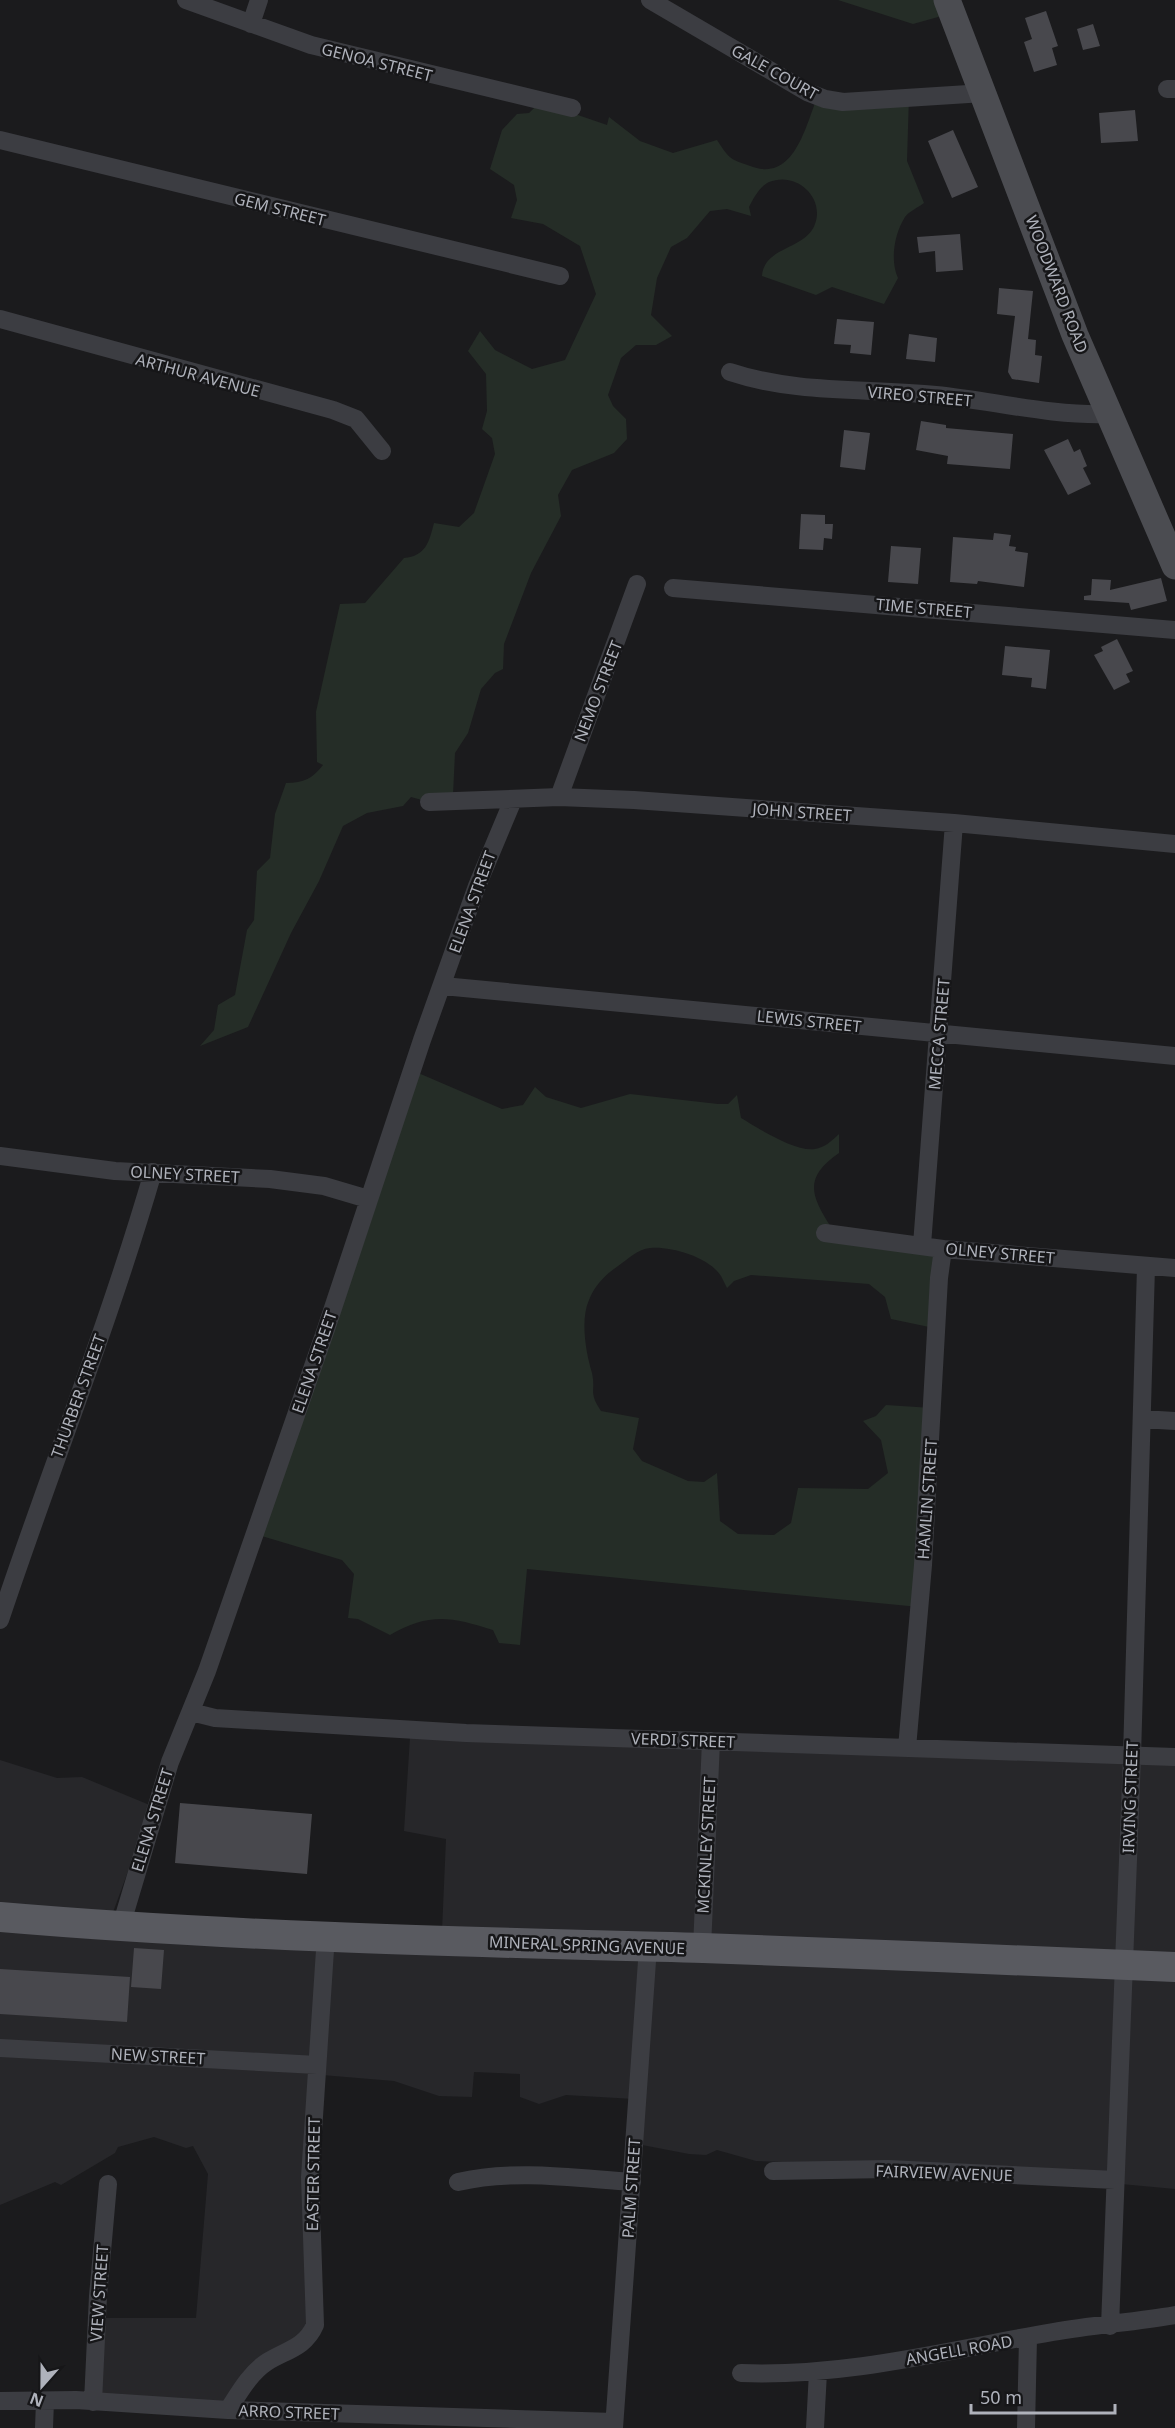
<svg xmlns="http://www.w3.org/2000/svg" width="1175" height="2428" viewBox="0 0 1175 2428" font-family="'Noto Sans',sans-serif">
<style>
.built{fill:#27272a}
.green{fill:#252d27}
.building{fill:#48484d}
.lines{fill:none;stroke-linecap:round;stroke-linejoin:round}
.street{stroke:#3c3d42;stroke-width:18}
.secondary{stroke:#4b4c51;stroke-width:27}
.primary{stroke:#595a60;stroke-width:30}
.labels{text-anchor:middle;stroke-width:5;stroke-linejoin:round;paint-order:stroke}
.street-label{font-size:16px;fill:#afb2bb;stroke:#161618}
</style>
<rect width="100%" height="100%" fill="#1b1b1d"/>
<path class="built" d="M 411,1722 L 1175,1756 L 1175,2189 L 948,2168 L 756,2161 L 717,2150 L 706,2155 L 689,2154 L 637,2144 L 634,2099 L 566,2095 L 539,2104 L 520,2097 L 520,2074 L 474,2072 L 472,2097 L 439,2096 L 394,2081 L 322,2075 L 309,2338 L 277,2349 L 238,2402 L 101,2397 L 99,2318 L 196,2318 L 208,2174 L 193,2146 L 186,2148 L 154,2137 L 118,2147 L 115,2153 L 61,2185 L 55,2182 L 0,2205 L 0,1760 L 57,1778 L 82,1777 L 152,1806 L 112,1915 L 442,1931 L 446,1839 L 404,1831 Z"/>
<path class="green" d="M 838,0 L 955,0 L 956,12 L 913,24 Z
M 819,93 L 909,96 L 907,161 L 924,203 C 919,207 908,212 905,217 C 894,234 890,261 898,278 L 884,304 L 832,287 L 816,295 L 762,276 C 764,246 806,250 815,224 C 825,197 796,171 769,182 C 760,186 753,199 749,207 L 751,216 L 727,209 L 710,211 L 687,238 L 671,247 L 657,278 L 651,315 L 672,336 L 656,345 L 636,345 L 621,358 L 608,395 L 613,406 L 626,419 L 627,439 L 614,453 L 572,470 L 558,495 L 561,516 L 531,573 L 504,644 L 503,669 L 495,673 L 481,689 L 468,733 L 455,753 L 453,795 L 429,802 L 411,797 L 403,806 L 367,813 L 343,826 L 319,881 L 291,933 L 248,1027 L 200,1046 L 214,1030 L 218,1005 L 235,995 L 247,930 L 254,920 L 257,871 L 270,858 L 275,814 L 286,783 C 304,783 313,778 323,765 L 317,762 L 316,712 L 340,604 L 365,603 L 404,558 C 426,556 429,542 434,523 L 459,527 L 474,513 L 495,454 L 492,438 L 482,429 L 487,411 L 486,374 L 468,351 L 480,331 L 495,350 L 532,369 L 565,360 L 596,294 L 580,246 L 543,224 L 511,218 L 517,200 L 514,185 L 490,169 L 502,130 L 517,114 L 529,113 L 540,102 L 607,125 L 609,117 L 640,141 L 673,153 L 717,140 C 730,160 730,159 753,167 C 796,181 806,123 819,93 Z
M 416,1072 L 502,1109 L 523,1105 L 535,1087 L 546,1097 L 581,1108 L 630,1094 L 718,1104 L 728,1104 L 737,1095 L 741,1118 C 758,1128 795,1152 815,1149 C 824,1148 833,1140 839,1134 L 839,1153 C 804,1177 810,1195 831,1227 L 944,1245 L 934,1328 L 891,1319 L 885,1297 L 869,1284 L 751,1275 L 734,1281 L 727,1288 C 725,1284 723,1280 721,1276 C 709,1257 671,1246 650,1248 C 638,1249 628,1259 618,1266 C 605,1275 595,1285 589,1300 C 580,1320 586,1353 592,1373 C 596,1392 588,1392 601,1411 L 639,1418 L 633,1449 L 642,1461 L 688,1481 L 704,1482 L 717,1473 L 720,1521 L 738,1534 L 774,1535 L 791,1523 L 798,1488 L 868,1489 L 888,1473 L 881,1440 L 863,1421 L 876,1416 L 886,1405 L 932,1408 L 919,1607 L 527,1569 L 520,1645 L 499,1643 L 493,1630 C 452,1617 429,1612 390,1635 L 358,1619 L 348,1618 L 354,1574 L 342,1560 L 255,1534 Z"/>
<path class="building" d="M 1046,11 L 1058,46 L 1052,48 L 1057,65 L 1034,72 L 1024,42 L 1032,39 L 1025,18 Z
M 1093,24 L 1100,46 L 1083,50 L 1077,29 Z
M 1135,110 L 1138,141 L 1101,143 L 1099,113 Z
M 953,130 L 978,187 L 952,198 L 928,141 Z
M 960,234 L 963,270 L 936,272 L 935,251 L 919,253 L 917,237 Z
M 999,288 L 1033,291 L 1028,339 L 1036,340 L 1035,355 L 1042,356 L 1039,383 L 1012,379 L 1008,372 L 1015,316 L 997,314 Z
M 837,319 L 874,322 L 871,355 L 850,353 L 851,345 L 834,344 Z
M 909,334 L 937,338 L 935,362 L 906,359 Z
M 921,421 L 946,425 L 946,428 L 1013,434 L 1010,469 L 947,464 L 948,456 L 916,450 Z
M 844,430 L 870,433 L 865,470 L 840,467 Z
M 1068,439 L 1074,452 L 1080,449 L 1087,466 L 1083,468 L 1091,484 L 1068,495 L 1044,450 Z
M 801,514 L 825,515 L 825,524 L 833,524 L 832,539 L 824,538 L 823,550 L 799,549 Z
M 994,533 L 1011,535 L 1009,546 L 1016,547 L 1015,551 L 1028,553 L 1024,587 L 978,581 L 977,584 L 950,582 L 953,537 L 993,540 Z
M 891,546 L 921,548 L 918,584 L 888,582 Z
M 1161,578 L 1167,601 L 1131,610 L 1129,603 L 1084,600 L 1084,596 L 1091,595 L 1092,579 L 1111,580 L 1110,590 Z
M 1117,639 L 1133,671 L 1126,674 L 1130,682 L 1114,690 L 1094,655 L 1103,651 L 1101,647 Z
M 1005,646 L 1050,650 L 1046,689 L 1031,687 L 1032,678 L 1002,675 Z
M 180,1803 L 312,1814 L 307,1874 L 175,1863 Z
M 134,1948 L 164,1950 L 161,1989 L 131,1987 Z
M 0,1969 L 130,1977 L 127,2022 L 0,2014 Z"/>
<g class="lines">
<path class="street" d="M 186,0 L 311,45 L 572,108
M 650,0 L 807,92 L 825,99 L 843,102 L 984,93
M 251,24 L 259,0
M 1167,89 L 1175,89
M 0,140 L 560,276
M 0,319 L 333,410 L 356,419 L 382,451
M 730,372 C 796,394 867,388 936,395 C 994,401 1051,416 1109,414
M 673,588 L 1175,630
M 559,797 L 637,584
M 429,802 L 559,797 L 634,800 L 954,823 L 1175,844
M 443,986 L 1175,1056
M 0,1156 L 115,1171 L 270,1179 L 324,1186 L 368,1199
M 825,1233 L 943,1249 L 1175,1268
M 922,1245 L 954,823
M 1142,1419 L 1175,1421
M 0,1620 C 50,1470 109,1324 153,1172
M 191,1712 L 215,1718 L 466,1733 L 1175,1757
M 907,1748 L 923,1565 L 939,1278 L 943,1249
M 121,1926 L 170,1762 L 207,1671 L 326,1329 L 422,1040 L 477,886 L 513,800
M 702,1948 L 711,1741
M 0,2048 L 317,2065
M 773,2171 L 888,2169 L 1115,2180
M 458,2182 C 515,2169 574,2178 632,2182
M 1110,2326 L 1132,1756 L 1146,1267
M 741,2373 C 847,2377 949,2350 1053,2332 C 1093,2325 1134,2322 1175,2315
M 0,2401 L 76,2400 L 228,2410 L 614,2422
M 93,2402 L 98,2296 L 108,2184
M 228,2410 C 239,2393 250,2373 267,2362 C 286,2350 305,2348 315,2325 L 310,2177 L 326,1935
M 44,2428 L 45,2401
M 614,2428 L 648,1947
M 815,2428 L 818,2372
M 1026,2428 L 1028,2338"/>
<path class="secondary" d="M 947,0 L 1075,335 L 1175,566"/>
<path class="primary" d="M 0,1917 C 233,1937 469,1942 703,1948 C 860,1953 1018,1961 1175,1967"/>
</g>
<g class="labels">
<g class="street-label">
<text transform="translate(377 62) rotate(14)" y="6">GENOA STREET</text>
<text transform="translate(775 72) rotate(29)" y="6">GALE COURT</text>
<text transform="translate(280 209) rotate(14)" y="6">GEM STREET</text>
<text transform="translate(1057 284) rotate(69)" y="6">WOODWARD ROAD</text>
<text transform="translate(198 375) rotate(15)" y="6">ARTHUR AVENUE</text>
<text transform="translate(920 396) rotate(5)" y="6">VIREO STREET</text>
<text transform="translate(924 608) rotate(5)" y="6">TIME STREET</text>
<text transform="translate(598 691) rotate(-69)" y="6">NEMO STREET</text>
<text transform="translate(802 812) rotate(4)" y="6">JOHN STREET</text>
<text transform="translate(472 902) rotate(-70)" y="6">ELENA STREET</text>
<text transform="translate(809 1021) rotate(6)" y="6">LEWIS STREET</text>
<text transform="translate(939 1034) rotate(-85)" y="6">MECCA STREET</text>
<text transform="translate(185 1174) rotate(3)" y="6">OLNEY STREET</text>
<text transform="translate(1000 1253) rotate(5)" y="6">OLNEY STREET</text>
<text transform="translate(314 1362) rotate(-71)" y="6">ELENA STREET</text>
<text transform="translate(78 1396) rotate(-70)" y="6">THURBER STREET</text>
<text transform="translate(927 1499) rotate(-86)" y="6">HAMLIN STREET</text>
<text transform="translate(683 1740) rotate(2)" y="6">VERDI STREET</text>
<text transform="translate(1130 1797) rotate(-88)" y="6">IRVING STREET</text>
<text transform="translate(152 1820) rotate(-73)" y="6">ELENA STREET</text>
<text transform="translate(706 1845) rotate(-87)" y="6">MCKINLEY STREET</text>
<text transform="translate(587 1945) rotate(2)" y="6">MINERAL SPRING AVENUE</text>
<text transform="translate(158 2056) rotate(3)" y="6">NEW STREET</text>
<text transform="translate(944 2173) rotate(2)" y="6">FAIRVIEW AVENUE</text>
<text transform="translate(313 2174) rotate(-89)" y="6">EASTER STREET</text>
<text transform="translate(631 2188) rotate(-86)" y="6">PALM STREET</text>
<text transform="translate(99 2293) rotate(-86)" y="6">VIEW STREET</text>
<text transform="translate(959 2350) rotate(-10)" y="6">ANGELL ROAD</text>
<text transform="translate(289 2412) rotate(2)" y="6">ARRO STREET</text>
</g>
</g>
<g transform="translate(42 2386) rotate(201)" stroke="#161618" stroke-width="4.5" paint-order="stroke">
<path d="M0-4.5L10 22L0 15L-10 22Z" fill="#afb2bb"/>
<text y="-9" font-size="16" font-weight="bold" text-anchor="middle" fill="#afb2bb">N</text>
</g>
<path d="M971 2404v9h144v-9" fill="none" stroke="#afb2bb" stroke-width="3"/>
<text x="980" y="2404" font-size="18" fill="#afb2bb" stroke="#161618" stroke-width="4.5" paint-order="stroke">50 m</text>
</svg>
